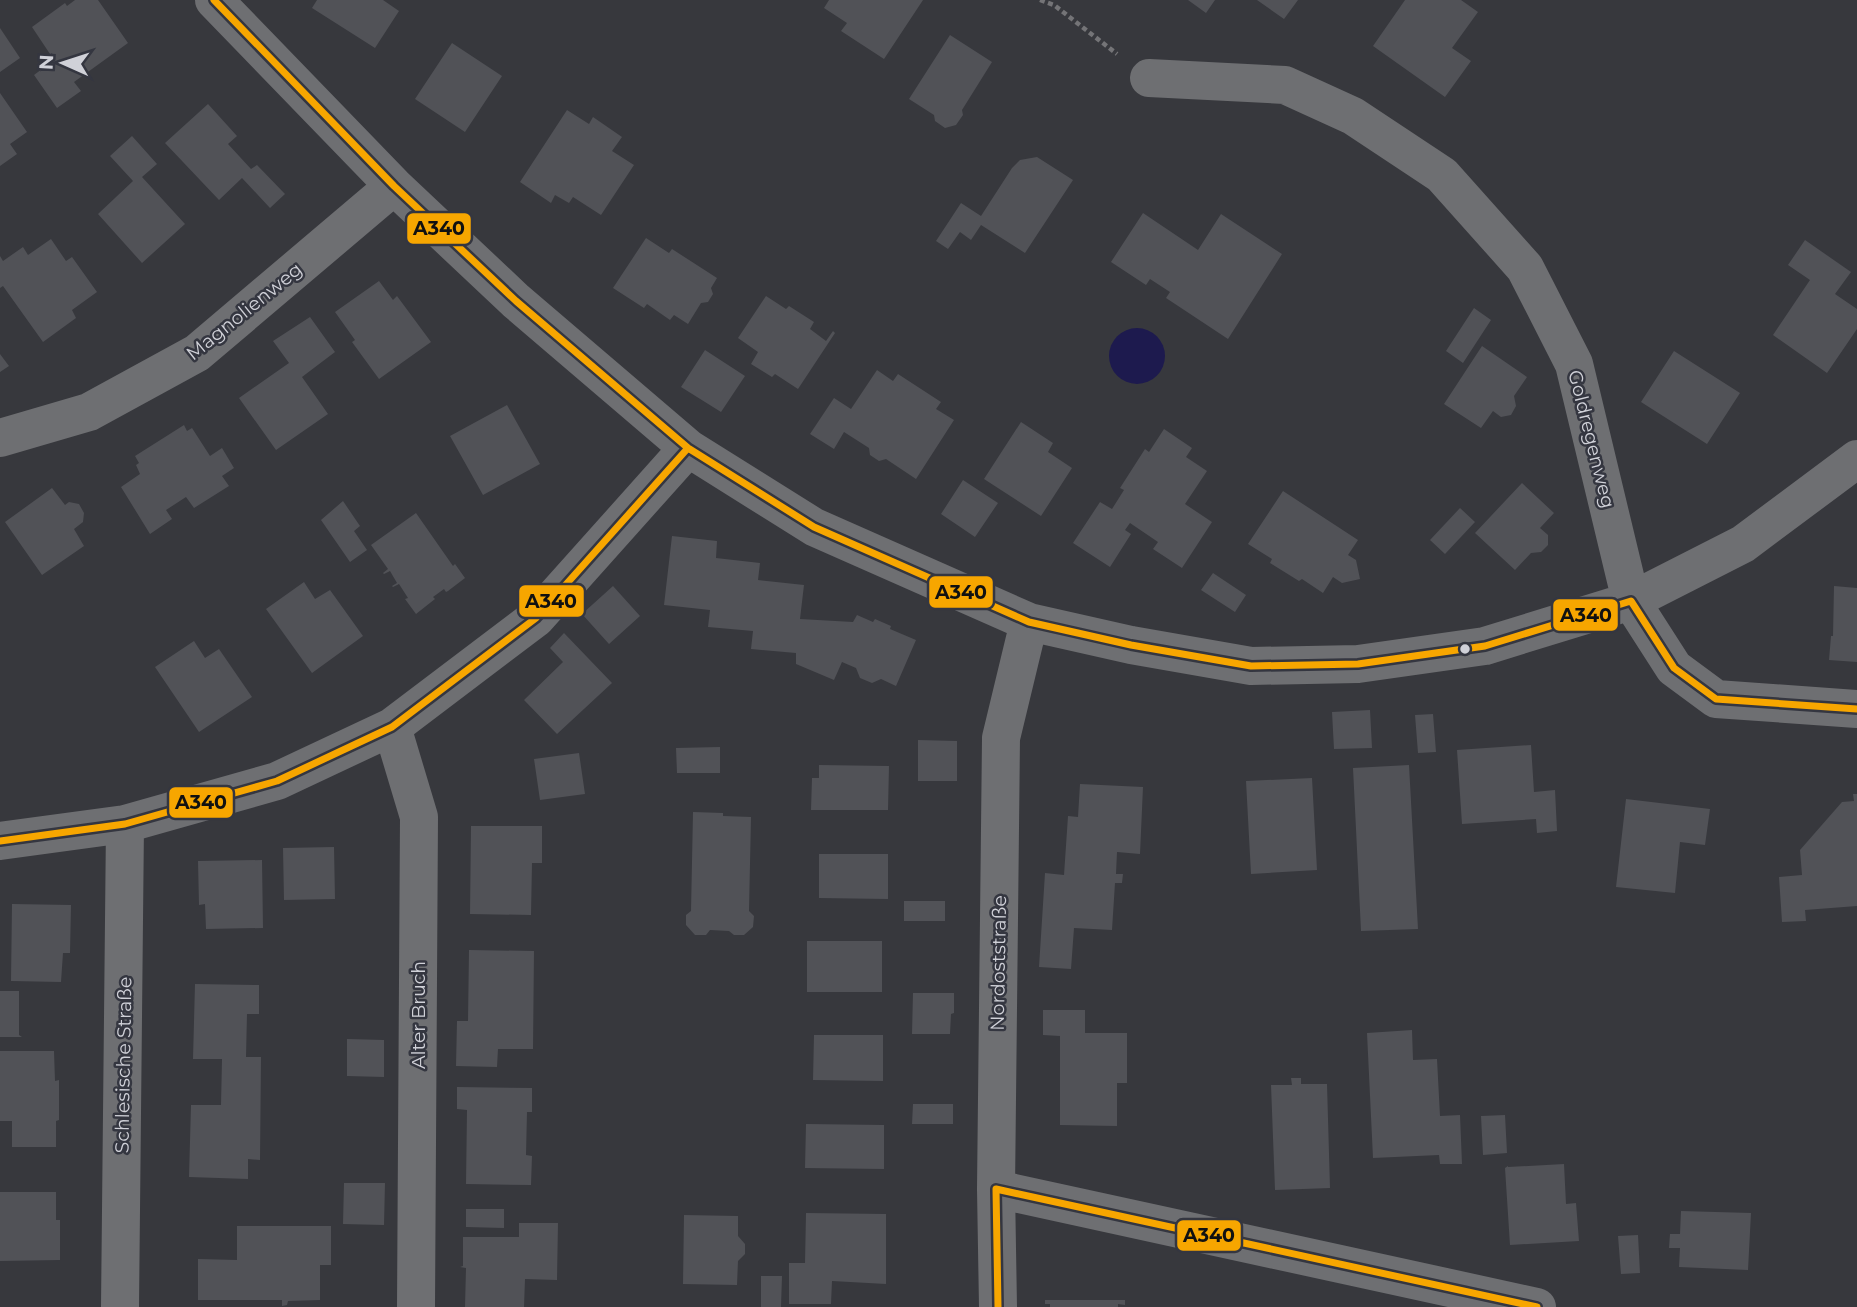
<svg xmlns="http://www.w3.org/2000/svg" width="1857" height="1307" viewBox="0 0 1857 1307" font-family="Montserrat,sans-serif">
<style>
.water{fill:#1d1a4e}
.building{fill:#515257}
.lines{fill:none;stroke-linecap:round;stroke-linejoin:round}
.path{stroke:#747477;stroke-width:4.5;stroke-dasharray:5 3.5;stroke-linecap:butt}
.street{stroke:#6e6f72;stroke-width:38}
.bus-1-casing{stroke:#343640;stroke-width:12}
.bus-1{stroke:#f7a600;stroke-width:7}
.bus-dot{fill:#d0d1d8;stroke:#343640;stroke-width:2.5}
.labels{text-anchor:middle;stroke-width:5;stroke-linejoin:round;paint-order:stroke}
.street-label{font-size:19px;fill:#d0d1d8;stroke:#343640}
.line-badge{stroke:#343640;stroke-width:2.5}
.pale-badge-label{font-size:19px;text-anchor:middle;font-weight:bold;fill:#111}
</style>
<rect width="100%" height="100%" fill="#37383d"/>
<path class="water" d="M1109 356a28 28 0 1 1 56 0a28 28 0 1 1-56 0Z"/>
<path class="building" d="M 75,0 L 98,0 L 128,43 L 74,82 L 81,91 L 57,108 L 34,75 L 54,60 L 32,27 L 65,3 L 67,6 Z
M 317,0 L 383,0 L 399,11 L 375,48 L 312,8 Z
M 829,0 L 923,0 L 884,59 L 841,31 L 847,23 L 824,8 Z
M 1188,0 L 1215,0 L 1206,13 Z
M 1257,0 L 1298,0 L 1284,19 Z
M 1405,0 L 1461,0 L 1478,12 L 1452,48 L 1471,61 L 1445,97 L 1373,46 Z
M 0,28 L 20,58 L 0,72 Z
M 950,35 L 992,62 L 962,110 L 963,115 L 956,125 L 945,128 L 935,121 L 934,115 L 909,99 Z
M 452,43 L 502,76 L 465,132 L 415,99 Z
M 0,93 L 27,132 L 10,144 L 17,154 L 0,166 Z
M 208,104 L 237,136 L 228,144 L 251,169 L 257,165 L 285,194 L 270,208 L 242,178 L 219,200 L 165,143 Z
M 567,110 L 589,124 L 593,117 L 622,137 L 612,151 L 634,165 L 601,215 L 573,197 L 569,203 L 555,195 L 551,203 L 520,182 Z
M 132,136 L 157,164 L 142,177 L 185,224 L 142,263 L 98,214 L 133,181 L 110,156 Z
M 1037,157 L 1073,180 L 1025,253 L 981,225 L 971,240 L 960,232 L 948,249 L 936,241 L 961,203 L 981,216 L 1012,168 L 1020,160 Z
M 1143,213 L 1198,250 L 1221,214 L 1282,254 L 1228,339 L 1166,298 L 1170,292 L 1150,279 L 1146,285 L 1111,262 Z
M 646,238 L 669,253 L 672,249 L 717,278 L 711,288 L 713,294 L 708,302 L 701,303 L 688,324 L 674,315 L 670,320 L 647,304 L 644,308 L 613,288 Z
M 51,239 L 66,261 L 72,257 L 97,292 L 72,310 L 76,318 L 43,342 L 3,286 L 0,288 L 0,256 L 3,261 L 23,247 L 28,255 Z
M 1805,240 L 1851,272 L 1835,294 L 1857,309 L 1857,329 L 1827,373 L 1773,335 L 1810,280 L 1788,265 Z
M 379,281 L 393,300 L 397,296 L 431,342 L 379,379 L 352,342 L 355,340 L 335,312 Z
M 766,296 L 786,309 L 789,306 L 814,322 L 810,329 L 826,341 L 833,331 L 835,333 L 798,389 L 775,374 L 772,377 L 751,364 L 758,352 L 738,338 Z
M 1474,308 L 1491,320 L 1463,363 L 1446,351 Z
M 310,317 L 335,352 L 302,377 L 328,414 L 276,450 L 239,398 L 289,363 L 273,341 Z
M 1482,346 L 1527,377 L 1514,396 L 1516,406 L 1511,415 L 1501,417 L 1493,411 L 1481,428 L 1444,404 Z
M 705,350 L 745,376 L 721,412 L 681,387 Z
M 1674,351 L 1740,393 L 1707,444 L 1641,402 Z
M 0,354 L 9,366 L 0,372 Z
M 877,370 L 893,381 L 898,374 L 941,402 L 936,409 L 954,420 L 916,479 L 886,459 L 879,461 L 870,455 L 869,448 L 844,432 L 834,449 L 810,434 L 834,398 L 851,409 Z
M 507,405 L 540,464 L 483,495 L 450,436 Z
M 1021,422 L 1053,443 L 1048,452 L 1072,468 L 1041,516 L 984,479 Z
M 184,425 L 187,431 L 192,428 L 210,456 L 222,448 L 234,468 L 222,476 L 229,486 L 194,508 L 186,497 L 166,510 L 172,519 L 150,534 L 121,487 L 140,474 L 136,465 L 139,463 L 135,456 Z
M 1164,429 L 1192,448 L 1186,457 L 1207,471 L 1185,504 L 1212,522 L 1182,568 L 1153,549 L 1158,542 L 1130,523 L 1125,530 L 1131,534 L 1110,567 L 1073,543 L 1100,502 L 1112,509 L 1124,490 L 1120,488 L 1145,449 L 1149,452 Z
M 963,480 L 998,503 L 975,537 L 941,514 Z
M 1522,483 L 1554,513 L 1540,528 L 1548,535 L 1548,545 L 1541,552 L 1531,553 L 1515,570 L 1475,533 Z
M 52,488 L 65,505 L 69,502 L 79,504 L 84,513 L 83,522 L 74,529 L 84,546 L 42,575 L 5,522 Z
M 1283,491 L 1358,540 L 1348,555 L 1356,560 L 1360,579 L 1342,583 L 1333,577 L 1323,593 L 1302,579 L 1299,581 L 1270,563 L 1272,559 L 1248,544 Z
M 343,501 L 360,526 L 354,531 L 367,550 L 350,562 L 321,520 Z
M 1460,508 L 1475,522 L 1445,554 L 1430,540 Z
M 416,513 L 453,566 L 455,564 L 465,578 L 448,591 L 446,592 L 444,589 L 433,597 L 435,599 L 416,614 L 405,599 L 408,598 L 399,584 L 393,587 L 392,586 L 397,583 L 390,571 L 384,574 L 383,573 L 388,569 L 371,545 Z
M 672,536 L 717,541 L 716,558 L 760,563 L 758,580 L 804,585 L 800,619 L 853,622 L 857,615 L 873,622 L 875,619 L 891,626 L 890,629 L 916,640 L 896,686 L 881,679 L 872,683 L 860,678 L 856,668 L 842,662 L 834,680 L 796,664 L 796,653 L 751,649 L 753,631 L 708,627 L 710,610 L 664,605 Z
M 1213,573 L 1246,595 L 1235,612 L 1201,590 Z
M 304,582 L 315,599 L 330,590 L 363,636 L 312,673 L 266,609 Z
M 613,586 L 640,616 L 609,644 L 582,614 Z
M 1834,586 L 1857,588 L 1857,662 L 1829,660 L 1831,636 L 1833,636 Z
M 564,633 L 612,683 L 557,734 L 524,700 L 563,662 L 550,648 Z
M 194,641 L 205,658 L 219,649 L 252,697 L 199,732 L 155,667 Z
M 1370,710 L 1372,748 L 1334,749 L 1332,712 Z
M 1433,714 L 1436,752 L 1418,753 L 1415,715 Z
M 918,740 L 957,741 L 957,781 L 918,781 Z
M 1531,745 L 1534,792 L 1555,790 L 1557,831 L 1537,833 L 1536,819 L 1462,824 L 1457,750 Z
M 720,747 L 720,773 L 677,773 L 676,748 Z
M 579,753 L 585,794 L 540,800 L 534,759 Z
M 819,765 L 889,766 L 888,810 L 811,810 L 812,778 L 819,778 Z
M 1409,765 L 1418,929 L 1361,931 L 1353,768 Z
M 1312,778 L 1317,870 L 1251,874 L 1246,781 Z
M 1080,784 L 1143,787 L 1140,854 L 1117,852 L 1116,874 L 1123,874 L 1122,883 L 1115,883 L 1112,930 L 1074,928 L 1071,969 L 1039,967 L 1045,873 L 1064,875 L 1068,816 L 1078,817 Z
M 1853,794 L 1857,794 L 1857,906 L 1805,910 L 1806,921 L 1782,922 L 1779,877 L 1802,875 L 1800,850 L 1842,802 L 1854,801 Z
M 1626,799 L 1710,809 L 1705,845 L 1680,842 L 1675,893 L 1616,887 Z
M 693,812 L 723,813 L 723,816 L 751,817 L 749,911 L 754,916 L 753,927 L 744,935 L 734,935 L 729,931 L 710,930 L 706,935 L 695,935 L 686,925 L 686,915 L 691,911 Z
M 471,826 L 542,826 L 542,863 L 532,863 L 531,915 L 470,914 Z
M 334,847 L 335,899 L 284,900 L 283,848 Z
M 819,854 L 888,854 L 888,899 L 819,898 Z
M 262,860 L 263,928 L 206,929 L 205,904 L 199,905 L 198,861 Z
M 904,901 L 945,901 L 945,921 L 904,921 Z
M 12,904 L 71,905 L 70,953 L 63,953 L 61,982 L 11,981 Z
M 807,941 L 882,941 L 882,992 L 807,992 Z
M 469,950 L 534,951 L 533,1049 L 498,1049 L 497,1067 L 456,1066 L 457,1021 L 468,1021 Z
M 195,984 L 259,985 L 259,1014 L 247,1014 L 246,1057 L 261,1057 L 260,1160 L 248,1159 L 248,1179 L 189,1177 L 191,1105 L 221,1105 L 222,1059 L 193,1059 Z
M 0,991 L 19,991 L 19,1035 L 22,1037 L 0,1037 Z
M 913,993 L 954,993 L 954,1013 L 951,1014 L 950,1034 L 912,1034 Z
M 1043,1010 L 1085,1010 L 1085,1033 L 1127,1033 L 1127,1083 L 1117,1083 L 1117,1126 L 1060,1125 L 1060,1036 L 1043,1035 Z
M 1412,1030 L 1413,1060 L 1437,1059 L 1440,1116 L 1460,1115 L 1462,1164 L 1440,1164 L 1439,1155 L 1373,1158 L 1367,1033 Z
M 814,1035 L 883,1035 L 883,1081 L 813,1080 Z
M 347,1039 L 384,1040 L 384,1077 L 347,1076 Z
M 0,1051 L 54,1051 L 55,1081 L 59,1080 L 59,1120 L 56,1121 L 56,1147 L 12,1147 L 12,1121 L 0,1121 Z
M 1291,1078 L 1301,1078 L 1301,1084 L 1327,1084 L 1330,1188 L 1275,1190 L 1271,1085 L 1292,1085 Z
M 457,1087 L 532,1088 L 532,1112 L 527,1112 L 526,1155 L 532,1156 L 531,1185 L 466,1184 L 467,1110 L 457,1109 Z
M 913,1104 L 953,1104 L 953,1124 L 912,1124 Z
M 1505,1115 L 1507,1153 L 1483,1155 L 1481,1116 Z
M 806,1124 L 884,1125 L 884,1169 L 805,1168 Z
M 1564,1164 L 1566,1204 L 1576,1203 L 1579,1241 L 1510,1245 L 1505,1168 L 1508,1166 L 1508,1167 Z
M 344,1183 L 385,1183 L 384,1225 L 343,1224 Z
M 0,1192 L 56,1192 L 56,1220 L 60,1220 L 60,1260 L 0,1261 Z
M 466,1209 L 504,1209 L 504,1228 L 466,1227 Z
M 1681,1211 L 1751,1213 L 1748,1270 L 1679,1267 L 1680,1248 L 1669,1248 L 1670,1234 L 1680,1234 Z
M 806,1213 L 886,1214 L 886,1284 L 832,1281 L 831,1304 L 789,1304 L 789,1263 L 805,1263 Z
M 684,1215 L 738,1216 L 738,1236 L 745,1244 L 745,1254 L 738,1261 L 737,1285 L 683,1284 Z
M 519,1223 L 558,1223 L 557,1280 L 525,1279 L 524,1307 L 465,1307 L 466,1268 L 460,1267 L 463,1266 L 463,1237 L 519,1237 Z
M 237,1226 L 331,1226 L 331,1265 L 320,1265 L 320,1300 L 288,1301 L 287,1305 L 282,1306 L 282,1300 L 198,1300 L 198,1259 L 237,1260 Z
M 1638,1235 L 1640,1273 L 1621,1274 L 1618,1236 Z
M 761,1276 L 782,1276 L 781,1307 L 761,1307 Z
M 1045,1300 L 1125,1300 L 1125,1305 L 1118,1304 L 1118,1307 L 1050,1307 L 1050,1304 L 1045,1304 Z"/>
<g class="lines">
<path class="path" d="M 1040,0 L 1054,5 L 1117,54"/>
<path class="street" d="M 214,0 L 394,186 L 516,301 L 688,448 L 814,527 L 1029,622 L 1131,645 L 1251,666 L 1358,664 L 1485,646 L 1631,601 L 1743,544 L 1857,459
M 1149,78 L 1285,85 L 1353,116 L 1442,175 L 1525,268 L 1574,364 L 1631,601 L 1674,668 L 1716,699 L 1857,709
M 0,438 L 89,412 L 197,353 L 394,186
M 392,727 L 419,817 L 416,1307
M 0,841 L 125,824 L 277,781 L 392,727 L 536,618 L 688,448
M 996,1189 L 1537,1307
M 120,1307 L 125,824
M 998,1307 L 996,1189 L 1001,738 L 1029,622"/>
<g class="bus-1-casing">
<path id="bus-1" d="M 214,0 L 394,186 L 516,301 L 688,448 L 814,527 L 1029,622 L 1131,645 L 1251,666 L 1358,664 L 1485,646 L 1631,601 L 1674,668 L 1716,699 L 1857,709
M 0,841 L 125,824 L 277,781 L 392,727 L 536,618 L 688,448
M 998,1307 L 996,1189 L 1537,1307"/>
</g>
<use href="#bus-1" class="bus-1"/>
</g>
<circle class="bus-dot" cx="1465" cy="649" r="6"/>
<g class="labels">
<g class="street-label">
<text transform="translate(244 311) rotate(-39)" y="7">Magnolienweg</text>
<text transform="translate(1592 439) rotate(76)" y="7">Goldregenweg</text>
<text transform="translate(998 963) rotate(-89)" y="7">Nordoststraße</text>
<text transform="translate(418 1015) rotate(-90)" y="7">Alter Bruch</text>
<text transform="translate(123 1065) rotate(-89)" y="7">Schlesische Straße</text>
</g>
</g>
<g class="line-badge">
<rect x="406" y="212" width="66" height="33" rx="7" fill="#f7a600"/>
<rect x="928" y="575" width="66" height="34" rx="7" fill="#f7a600"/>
<rect x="518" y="584" width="67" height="34" rx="7" fill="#f7a600"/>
<rect x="1552" y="598" width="67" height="34" rx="7" fill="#f7a600"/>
<rect x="168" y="786" width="66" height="33" rx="7" fill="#f7a600"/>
<rect x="1176" y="1219" width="66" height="33" rx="7" fill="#f7a600"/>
</g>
<g class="pale-badge-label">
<text x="439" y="235">A340</text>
<text x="961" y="599">A340</text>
<text x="551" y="608">A340</text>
<text x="1586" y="622">A340</text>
<text x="201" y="809">A340</text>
<text x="1209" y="1242">A340</text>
</g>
<g transform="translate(63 63) rotate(273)" stroke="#343640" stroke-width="5" paint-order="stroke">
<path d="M0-5L12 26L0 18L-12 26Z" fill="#d0d1d8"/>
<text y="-10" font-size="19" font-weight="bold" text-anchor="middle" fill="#d0d1d8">N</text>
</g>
</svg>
